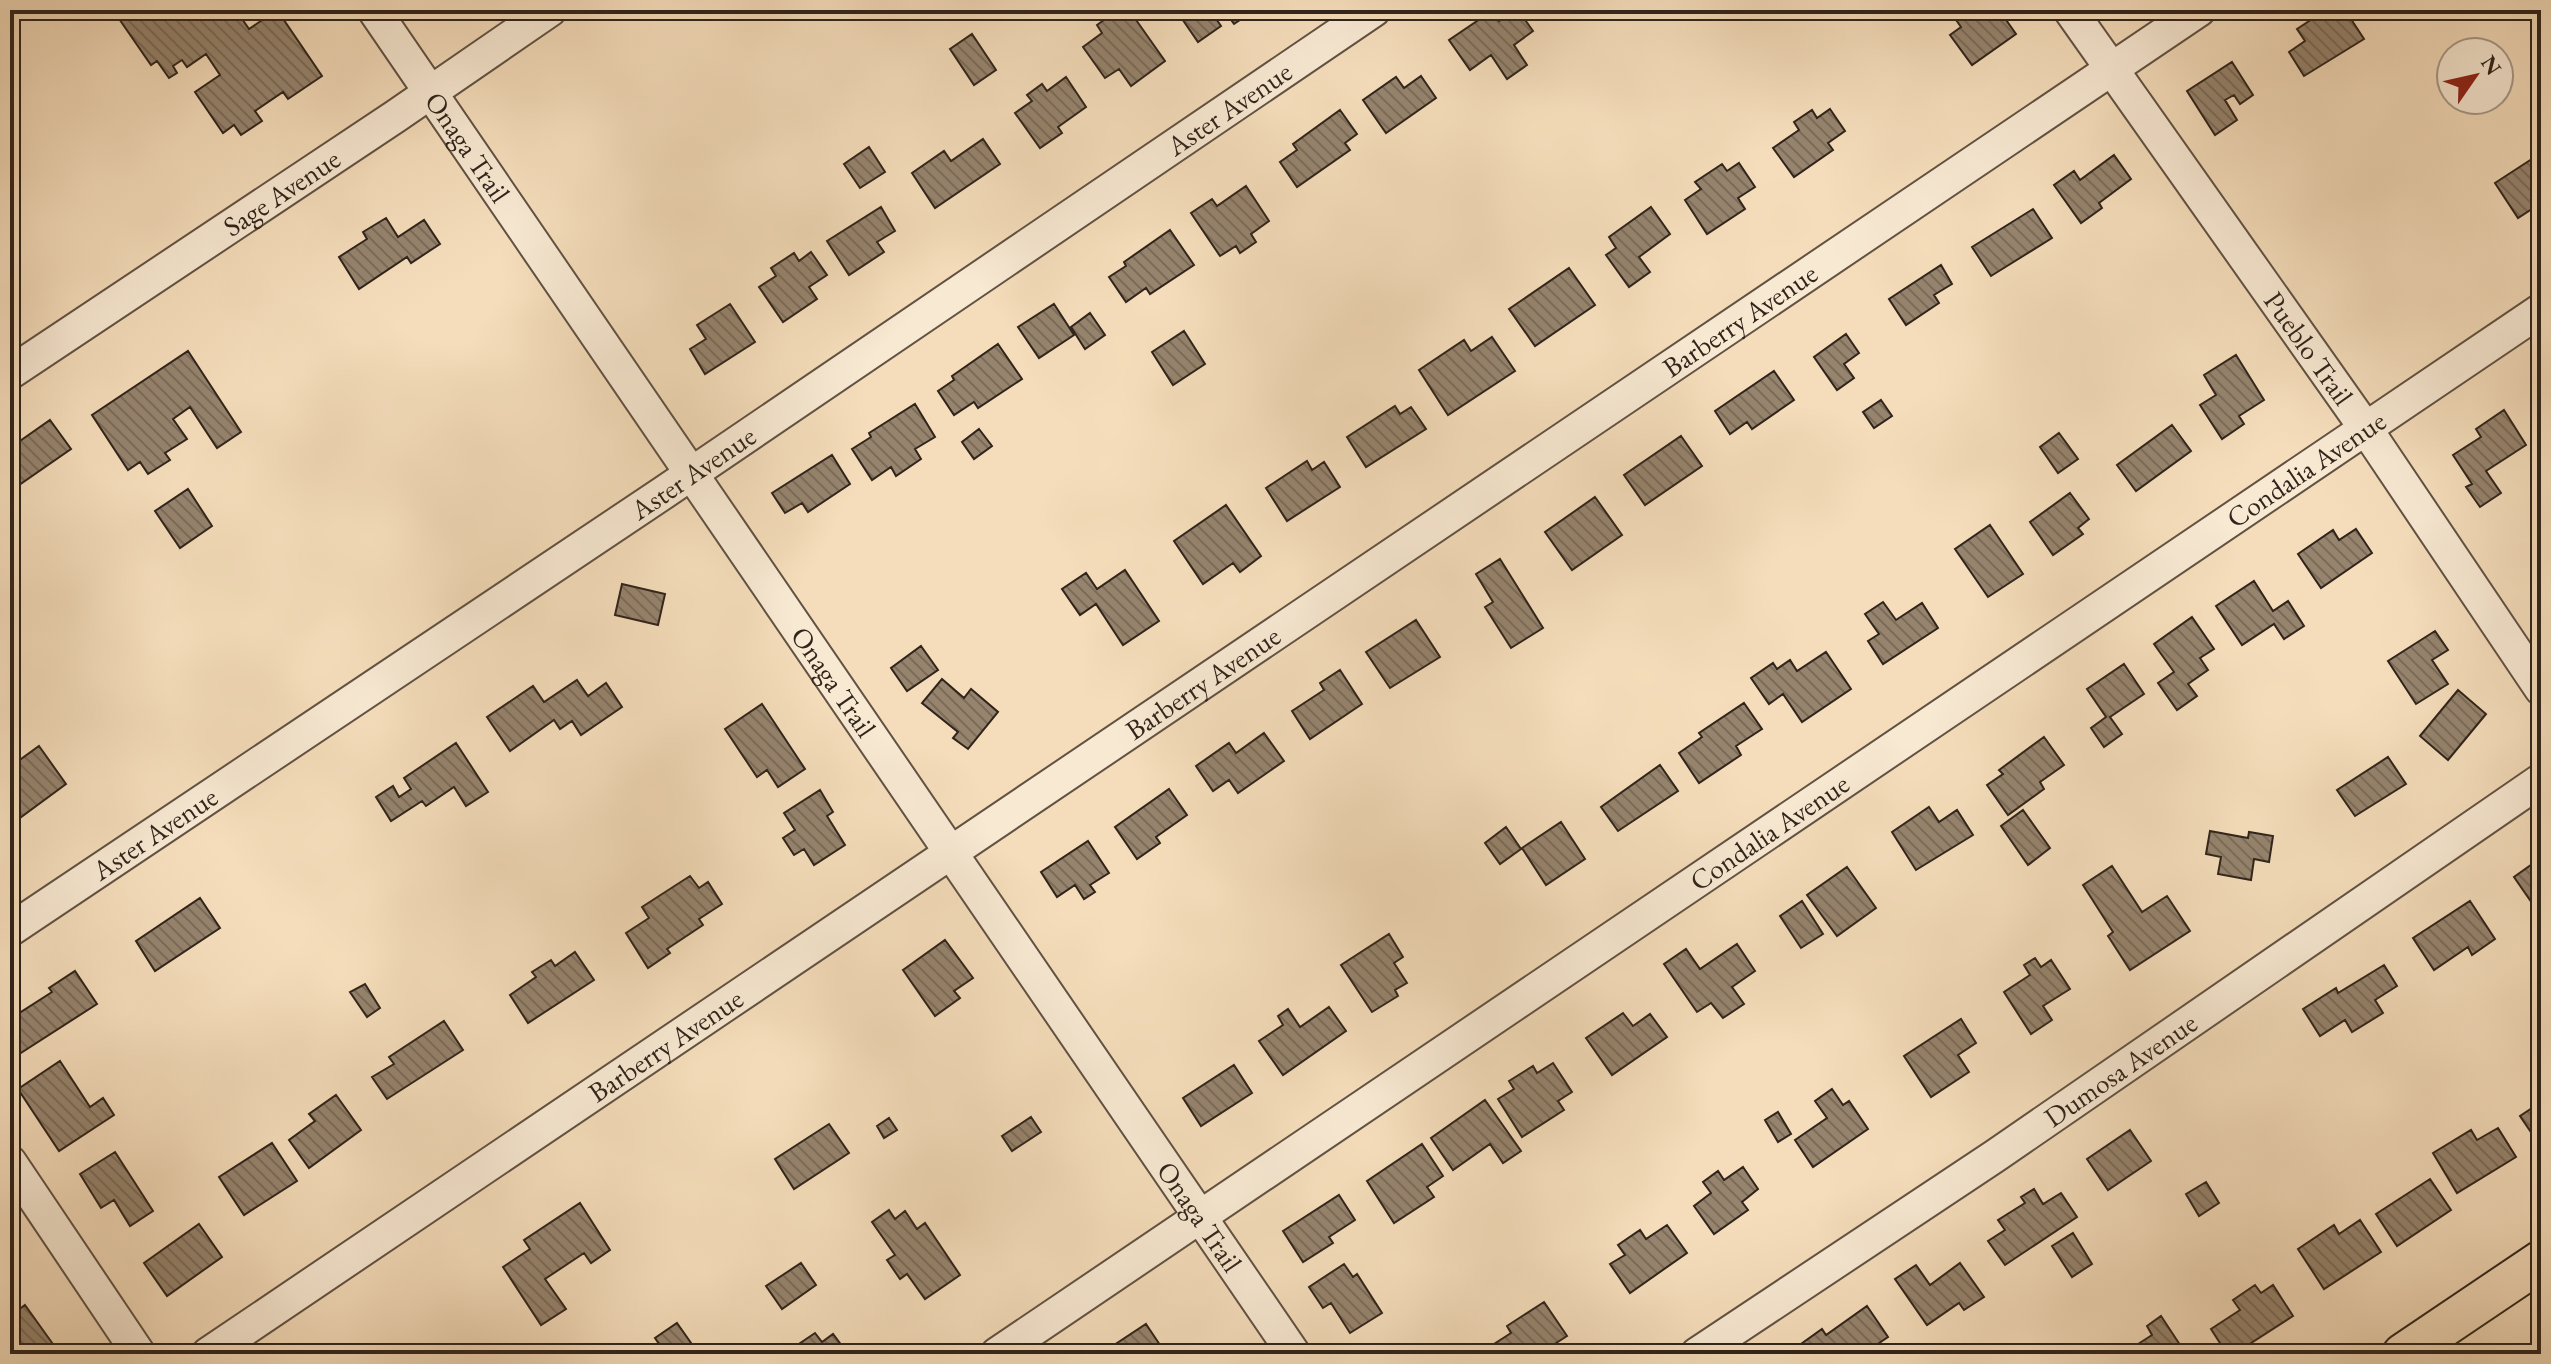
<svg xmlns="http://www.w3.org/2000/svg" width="2551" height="1364" viewBox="0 0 2551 1364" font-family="'EB Garamond',serif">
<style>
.building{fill:url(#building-back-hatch);stroke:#30241b;stroke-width:2}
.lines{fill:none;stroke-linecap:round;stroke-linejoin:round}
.minor-casing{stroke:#615243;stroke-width:36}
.major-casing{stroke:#30241b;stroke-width:44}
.minor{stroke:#f8e9d3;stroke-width:32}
.major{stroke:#f5ddbb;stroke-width:40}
.labels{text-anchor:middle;stroke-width:7;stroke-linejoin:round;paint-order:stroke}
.street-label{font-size:28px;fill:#30241b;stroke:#f8e9d3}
</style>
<defs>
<pattern id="building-back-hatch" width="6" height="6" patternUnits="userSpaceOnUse" patternTransform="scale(2)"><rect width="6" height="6" fill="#96846e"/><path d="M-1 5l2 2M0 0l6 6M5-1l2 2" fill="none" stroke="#7b6c5a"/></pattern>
</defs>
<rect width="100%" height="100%" fill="#f5ddbb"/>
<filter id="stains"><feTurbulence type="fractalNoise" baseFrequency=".0025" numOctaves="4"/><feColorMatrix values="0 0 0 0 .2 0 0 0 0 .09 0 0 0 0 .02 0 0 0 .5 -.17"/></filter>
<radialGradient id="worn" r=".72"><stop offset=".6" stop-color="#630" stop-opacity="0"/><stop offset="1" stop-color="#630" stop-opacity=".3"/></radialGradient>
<path class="building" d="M 113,10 L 236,10 L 249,29 L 277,10 L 322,76 L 288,99 L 283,92 L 255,111 L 262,121 L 241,135 L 234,125 L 223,133 L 195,92 L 220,75 L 206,54 L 187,67 L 182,60 L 173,66 L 177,73 L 169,78 L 157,61 L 151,65 Z
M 1118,10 L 1129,10 L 1165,61 L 1131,86 L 1119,69 L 1105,78 L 1083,47 L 1102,33 L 1097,25 Z
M 1176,10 L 1216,10 L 1212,13 L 1221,26 L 1198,42 Z
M 1224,10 L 1250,10 L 1252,12 L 1234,24 Z
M 1515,10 L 1518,10 L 1533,31 L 1514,45 L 1527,65 L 1507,79 L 1491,55 L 1470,70 L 1449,40 L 1492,11 L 1499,21 Z
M 1963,10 L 1999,10 L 2016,34 L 1972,65 L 1950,35 L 1961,27 L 1954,17 Z
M 2326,10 L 2345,10 L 2364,39 L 2304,76 L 2289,52 L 2305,41 L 2297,29 Z
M 2377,10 L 2394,10 L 2383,18 Z
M 972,34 L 996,70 L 974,85 L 950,49 Z
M 2232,62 L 2253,95 L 2240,104 L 2234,95 L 2225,100 L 2237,120 L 2215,135 L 2187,91 Z
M 1421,76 L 1436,98 L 1386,133 L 1363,100 L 1396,77 L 1404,88 Z
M 1066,77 L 1086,107 L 1058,127 L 1062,133 L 1040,148 L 1015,113 L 1032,101 L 1027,95 L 1042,84 L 1047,91 Z
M 1830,109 L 1845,131 L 1828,143 L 1833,150 L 1794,177 L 1773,148 L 1799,130 L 1794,122 L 1812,110 L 1817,118 Z
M 1340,110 L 1357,134 L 1345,143 L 1350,150 L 1297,187 L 1280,162 L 1297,150 L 1293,144 Z
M 983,139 L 1000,164 L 935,208 L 912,173 L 944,151 L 951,161 Z
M 869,147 L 885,172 L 860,188 L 844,164 Z
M 2541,153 L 2541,203 L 2518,218 L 2495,183 Z
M 2114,155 L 2131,179 L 2099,203 L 2102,208 L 2081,223 L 2054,185 L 2074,171 L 2080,180 Z
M 1739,163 L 1755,187 L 1738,198 L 1745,209 L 1707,234 L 1685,200 L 1701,189 L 1695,182 L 1722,164 L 1727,171 Z
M 1246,186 L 1269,221 L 1251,234 L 1256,242 L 1240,253 L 1236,246 L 1220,256 L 1191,213 L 1212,199 L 1217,206 Z
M 881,207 L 895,231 L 877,242 L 884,252 L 849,275 L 827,241 Z
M 1651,207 L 1670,234 L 1639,257 L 1650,272 L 1629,287 L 1606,255 L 1616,248 L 1609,237 Z
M 2033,209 L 2052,238 L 1991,276 L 1972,247 Z
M 386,218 L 398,237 L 424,220 L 440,244 L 411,263 L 407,257 L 359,289 L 339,257 L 367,239 L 363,232 Z
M 1170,230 L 1194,265 L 1150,294 L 1146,288 L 1126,302 L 1109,277 L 1126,266 L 1124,262 Z
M 811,252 L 827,275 L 809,287 L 817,299 L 783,322 L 759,287 L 776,276 L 771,268 L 794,253 L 799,261 Z
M 1941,265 L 1952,284 L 1934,295 L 1939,303 L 1906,325 L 1889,299 Z
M 1569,268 L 1595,305 L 1535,346 L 1509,309 Z
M 730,304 L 755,342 L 705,374 L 690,349 L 706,339 L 697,325 Z
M 1054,304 L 1074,335 L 1039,358 L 1018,327 Z
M 1090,313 L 1105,335 L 1085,349 L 1071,327 Z
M 1184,331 L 1205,364 L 1173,385 L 1152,352 Z
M 1846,334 L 1859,353 L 1844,364 L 1854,378 L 1837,390 L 1814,357 Z
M 1492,337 L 1515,371 L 1448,415 L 1419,370 L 1464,340 L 1471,351 Z
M 998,344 L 1022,379 L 978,408 L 974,402 L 954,415 L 938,391 L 954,380 L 952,376 Z
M 188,351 L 241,432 L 217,448 L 190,407 L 173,419 L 187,439 L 165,453 L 170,460 L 148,474 L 140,462 L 128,470 L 92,415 Z
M 2236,355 L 2264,400 L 2239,416 L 2244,424 L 2222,439 L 2200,405 L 2216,395 L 2204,375 Z
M 1774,371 L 1794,400 L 1752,429 L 1747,422 L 1730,434 L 1715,411 Z
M 1881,400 L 1892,416 L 1874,428 L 1863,412 Z
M 915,404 L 935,437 L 915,449 L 921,459 L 896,476 L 891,467 L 872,480 L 852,449 L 871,437 L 869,433 Z
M 1395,406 L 1400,414 L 1411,407 L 1426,429 L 1366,467 L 1347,437 Z
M 2504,410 L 2526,445 L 2486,471 L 2501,493 L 2480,507 L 2466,487 L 2472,484 L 2453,455 L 2481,437 L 2476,429 Z
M 50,420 L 71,449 L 19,485 L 10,472 L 10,448 Z
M 2172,425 L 2191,451 L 2136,491 L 2117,465 Z
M 979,429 L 992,446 L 974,459 L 962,442 Z
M 2059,433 L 2078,459 L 2058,473 L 2040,447 Z
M 1681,436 L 1702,466 L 1645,505 L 1624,475 Z
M 832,455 L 850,484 L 808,512 L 802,503 L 785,513 L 772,493 Z
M 1307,461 L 1312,470 L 1324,462 L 1340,487 L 1287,521 L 1266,488 Z
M 188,489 L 212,526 L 180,548 L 155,511 Z
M 2070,493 L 2089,519 L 2078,528 L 2083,534 L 2053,555 L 2030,522 Z
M 1595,497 L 1622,535 L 1572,570 L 1545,532 Z
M 1226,505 L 1261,556 L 1240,572 L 1233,563 L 1203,584 L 1174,541 Z
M 1990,525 L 2023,574 L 1988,597 L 1955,549 Z
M 2356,529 L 2372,553 L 2321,588 L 2298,554 L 2333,530 L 2339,540 Z
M 1500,559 L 1543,628 L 1511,648 L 1485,607 L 1493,602 L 1476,574 Z
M 1125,570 L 1159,621 L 1123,645 L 1096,604 L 1080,615 L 1062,589 L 1086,573 L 1097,589 Z
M 2254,581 L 2273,611 L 2288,601 L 2304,626 L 2284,639 L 2274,624 L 2242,645 L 2216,606 Z
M 622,584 L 665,594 L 658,625 L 615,615 Z
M 1883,602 L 1896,620 L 1922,603 L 1938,628 L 1883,664 L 1868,641 L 1879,634 L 1865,614 Z
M 2192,617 L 2214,649 L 2200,658 L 2208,670 L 2188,684 L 2197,696 L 2177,710 L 2158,683 L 2174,672 L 2154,644 Z
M 1416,620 L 1440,657 L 1390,688 L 1366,652 Z
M 2435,631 L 2448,650 L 2432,660 L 2448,684 L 2416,704 L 2388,661 Z
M 921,646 L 938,670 L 907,691 L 891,668 Z
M 1826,652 L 1851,689 L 1802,722 L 1783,694 L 1769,704 L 1751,678 L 1773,663 L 1777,669 L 1790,660 L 1797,671 Z
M 2124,664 L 2144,694 L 2110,717 L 2122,734 L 2104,747 L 2091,728 L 2106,717 L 2087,689 Z
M 1340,670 L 1362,704 L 1310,739 L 1292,711 L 1324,690 L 1320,683 Z
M 942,679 L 964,698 L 971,689 L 998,712 L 968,749 L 953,738 L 958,732 L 922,703 Z
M 577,680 L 588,696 L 606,683 L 622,707 L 581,735 L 572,721 L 560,729 L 554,720 L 510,751 L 487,717 L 533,686 L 544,702 Z
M 2458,690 L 2486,714 L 2448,760 L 2420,736 Z
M 1744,703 L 1762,729 L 1736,746 L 1741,755 L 1699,783 L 1679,753 L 1702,737 L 1699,733 Z
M 762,704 L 805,769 L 778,787 L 767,770 L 757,777 L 725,729 Z
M 1264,733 L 1284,761 L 1238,793 L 1229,780 L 1213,791 L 1196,766 L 1229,743 L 1236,753 Z
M 2044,737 L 2064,765 L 2040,782 L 2044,789 L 2008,815 L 1987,785 L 2003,774 L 1999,770 Z
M 456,743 L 488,792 L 466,806 L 454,787 L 426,806 L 422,801 L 391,821 L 376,797 L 393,786 L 399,797 L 411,789 L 404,778 Z
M 39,746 L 66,784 L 13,823 L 10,819 L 10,767 Z
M 2388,757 L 2406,784 L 2355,816 L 2337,790 Z
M 1660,765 L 1678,791 L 1618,831 L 1601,807 Z
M 1169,789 L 1187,815 L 1156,837 L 1160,843 L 1137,859 L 1115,827 Z
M 820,790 L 833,812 L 827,816 L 845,845 L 814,865 L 804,849 L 794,855 L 783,838 L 795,830 L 784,813 Z
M 1929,807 L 1939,822 L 1957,810 L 1973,835 L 1916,870 L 1892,832 Z
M 2023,810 L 2050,848 L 2028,865 L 2001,826 Z
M 1561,822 L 1585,859 L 1546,885 L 1522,848 Z
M 1506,827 L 1521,849 L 1500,864 L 1485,843 Z
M 2210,831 L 2248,838 L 2249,832 L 2273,836 L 2269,862 L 2254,859 L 2251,880 L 2218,874 L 2221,857 L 2206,854 Z
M 1088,841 L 1109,873 L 1090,885 L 1095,892 L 1084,899 L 1075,885 L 1057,897 L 1041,872 Z
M 2538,860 L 2541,864 L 2541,916 L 2514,877 Z
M 2112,866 L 2142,912 L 2167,896 L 2190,931 L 2130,970 L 2108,936 L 2113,932 L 2083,885 Z
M 1847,867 L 1876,908 L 1837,936 L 1807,895 Z
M 690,876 L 699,888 L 708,882 L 722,904 L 699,919 L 703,925 L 667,949 L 670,953 L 648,968 L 626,933 L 649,918 L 642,907 Z
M 200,898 L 220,928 L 155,971 L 136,941 Z
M 1802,901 L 1823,934 L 1801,948 L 1780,916 Z
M 2470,901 L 2495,939 L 2472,955 L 2468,947 L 2434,970 L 2413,938 Z
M 1389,934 L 1403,957 L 1394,963 L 1407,983 L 1395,990 L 1398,996 L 1372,1012 L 1341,965 Z
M 945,940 L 973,978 L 954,991 L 960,998 L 935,1016 L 903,970 Z
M 1737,944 L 1755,971 L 1732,987 L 1744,1004 L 1723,1018 L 1711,1003 L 1697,1012 L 1664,964 L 1686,949 L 1700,969 Z
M 575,952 L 594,980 L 528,1023 L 510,995 L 536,977 L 532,972 L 551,960 L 555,966 Z
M 2035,958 L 2041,967 L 2051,960 L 2070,989 L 2043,1006 L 2052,1020 L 2031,1034 L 2004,992 L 2030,975 L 2024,965 Z
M 2384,965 L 2397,986 L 2375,1000 L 2383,1013 L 2352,1032 L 2345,1020 L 2320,1036 L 2303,1009 L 2336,988 L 2338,993 Z
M 75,971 L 97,1004 L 10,1060 L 10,1019 L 52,992 L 49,988 Z
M 365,984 L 380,1008 L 367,1017 L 350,992 Z
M 1329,1007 L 1346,1031 L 1283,1075 L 1259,1041 L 1283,1025 L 1278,1016 L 1288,1009 L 1300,1027 Z
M 1623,1013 L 1633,1026 L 1650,1014 L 1667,1037 L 1612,1075 L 1586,1038 Z
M 1961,1019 L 1976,1043 L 1958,1055 L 1969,1072 L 1931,1097 L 1904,1056 Z
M 444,1021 L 463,1050 L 387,1099 L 372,1077 L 394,1064 L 389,1057 Z
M 60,1061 L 90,1107 L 103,1098 L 114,1115 L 59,1151 L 18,1089 Z
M 1553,1063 L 1572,1092 L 1558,1101 L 1564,1110 L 1522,1137 L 1498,1099 L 1514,1089 L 1509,1081 L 1533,1066 L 1537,1073 Z
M 1234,1065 L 1252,1093 L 1201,1126 L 1183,1098 Z
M 1832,1089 L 1843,1105 L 1849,1101 L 1868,1129 L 1813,1167 L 1795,1140 L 1827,1118 L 1815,1101 Z
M 336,1095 L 361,1130 L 309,1168 L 289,1140 L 315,1121 L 309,1114 Z
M 1485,1100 L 1521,1151 L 1503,1163 L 1490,1144 L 1453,1170 L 1431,1138 Z
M 2541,1102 L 2541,1147 L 2520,1116 Z
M 1778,1112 L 1791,1134 L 1778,1142 L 1765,1120 Z
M 1031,1117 L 1041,1132 L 1012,1151 L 1002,1136 Z
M 889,1118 L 897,1130 L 884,1138 L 877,1126 Z
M 829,1124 L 849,1153 L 794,1189 L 775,1159 Z
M 2498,1128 L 2516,1157 L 2457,1193 L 2433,1153 L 2471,1130 L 2477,1140 Z
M 2130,1130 L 2151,1161 L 2108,1190 L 2087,1159 Z
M 272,1143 L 297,1181 L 244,1215 L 219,1177 Z
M 1422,1144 L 1443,1176 L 1427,1187 L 1434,1197 L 1394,1223 L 1367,1181 Z
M 115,1152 L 153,1211 L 130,1226 L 114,1200 L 101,1208 L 80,1174 Z
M 1743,1167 L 1758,1189 L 1742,1202 L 1748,1210 L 1714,1234 L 1694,1206 L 1711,1193 L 1703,1182 L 1718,1171 L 1724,1180 Z
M 2430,1179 L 2451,1210 L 2397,1246 L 2376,1214 Z
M 2206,1182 L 2219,1203 L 2199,1216 L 2186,1194 Z
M 2034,1189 L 2043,1204 L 2061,1193 L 2077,1217 L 2005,1265 L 1988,1241 L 2005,1230 L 1998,1220 L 2025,1203 L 2021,1197 Z
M 1339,1195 L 1355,1220 L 1329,1237 L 1333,1243 L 1303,1262 L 1283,1231 Z
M 580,1203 L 610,1250 L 591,1263 L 584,1253 L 545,1279 L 566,1309 L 541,1325 L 503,1267 L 530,1249 L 524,1240 Z
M 889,1210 L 895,1219 L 905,1211 L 917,1229 L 925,1223 L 960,1275 L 925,1299 L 907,1274 L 900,1279 L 887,1260 L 895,1255 L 872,1222 Z
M 2360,1220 L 2381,1252 L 2324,1289 L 2298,1249 L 2334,1225 L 2339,1234 Z
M 199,1224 L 222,1257 L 167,1296 L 144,1263 Z
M 1667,1225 L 1687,1253 L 1630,1293 L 1610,1264 L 1625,1255 L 1618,1245 L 1640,1230 L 1646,1239 Z
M 2073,1233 L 2092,1264 L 2072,1277 L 2052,1246 Z
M 801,1263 L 816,1285 L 782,1309 L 766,1286 Z
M 1960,1263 L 1984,1297 L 1964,1310 L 1959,1303 L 1927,1325 L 1895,1279 L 1916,1265 L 1930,1285 Z
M 1344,1264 L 1353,1277 L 1357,1274 L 1382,1313 L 1350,1333 L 1331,1303 L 1323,1308 L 1309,1287 Z
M 2255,1285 L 2261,1293 L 2273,1285 L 2293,1316 L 2234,1354 L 2227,1354 L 2211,1329 L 2240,1310 L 2233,1300 Z
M 1544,1302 L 1567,1336 L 1539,1354 L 1501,1354 L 1494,1344 L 1511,1333 L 1507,1326 Z
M 25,1305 L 60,1354 L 33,1354 L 30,1350 L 22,1354 L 10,1337 L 10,1316 Z
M 1867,1306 L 1888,1337 L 1863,1354 L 1787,1354 L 1822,1329 L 1826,1335 Z
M 2161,1316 L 2186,1354 L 2140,1354 L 2135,1346 L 2152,1335 L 2147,1326 Z
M 677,1323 L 698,1353 L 697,1354 L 666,1354 L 655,1338 Z
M 1146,1324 L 1166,1354 L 1115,1354 L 1111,1347 Z
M 815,1333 L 822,1342 L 833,1334 L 848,1354 L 784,1354 Z"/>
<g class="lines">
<g class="minor-casing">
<g id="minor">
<path id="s1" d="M 374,10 L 1294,1354"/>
<path id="s2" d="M 2070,10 L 2366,429 L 2541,689"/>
<path id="s3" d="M 10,373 L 396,116 L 550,10"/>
<path id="s4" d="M 10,930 L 663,493 L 1374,10"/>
<path d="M 10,1162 L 139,1354"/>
<path id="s5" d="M 208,1354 L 2199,10"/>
<path id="s6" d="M 997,1354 L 2541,310"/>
<path id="s7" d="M 1697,1354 L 1995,1156 L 2541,780"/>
</g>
</g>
<g class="major-casing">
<path id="major" d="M 2403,1354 L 2541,1261"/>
</g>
<use href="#minor" class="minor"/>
<use href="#major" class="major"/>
</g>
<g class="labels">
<g class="street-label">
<text dy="10" stroke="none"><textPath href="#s4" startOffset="1470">Aster Avenue</textPath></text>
<text dy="10" stroke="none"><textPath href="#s1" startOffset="166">Onaga Trail</textPath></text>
<text dy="10" stroke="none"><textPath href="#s3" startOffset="326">Sage Avenue</textPath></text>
<text dy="10" stroke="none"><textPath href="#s5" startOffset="1848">Barberry Avenue</textPath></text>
<text dy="10" stroke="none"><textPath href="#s2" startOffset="414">Pueblo Trail</textPath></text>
<text dy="10" stroke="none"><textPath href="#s6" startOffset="1580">Condalia Avenue</textPath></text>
<text dy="10" stroke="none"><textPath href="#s4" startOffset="822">Aster Avenue</textPath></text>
<text dy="10" stroke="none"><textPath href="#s1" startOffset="814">Onaga Trail</textPath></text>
<text dy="10" stroke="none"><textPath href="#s5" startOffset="1200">Barberry Avenue</textPath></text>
<text dy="10" stroke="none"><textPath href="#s6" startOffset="932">Condalia Avenue</textPath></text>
<text dy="10" stroke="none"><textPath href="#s4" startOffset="174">Aster Avenue</textPath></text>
<text dy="10" stroke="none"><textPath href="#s5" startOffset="552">Barberry Avenue</textPath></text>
<text dy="10" stroke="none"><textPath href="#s7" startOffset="510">Dumosa Avenue</textPath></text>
<text dy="10" stroke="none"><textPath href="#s1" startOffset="1462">Onaga Trail</textPath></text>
</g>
</g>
<rect width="2551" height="1364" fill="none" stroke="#f5ddbb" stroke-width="40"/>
<rect x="12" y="12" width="2527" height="1340" fill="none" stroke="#30241b" stroke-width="4"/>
<rect x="20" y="20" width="2511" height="1324" fill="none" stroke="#30241b" stroke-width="2"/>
<g transform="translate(2475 76) rotate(56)"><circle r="38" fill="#f8e9d3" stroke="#a89a89" stroke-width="2"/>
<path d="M0-6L14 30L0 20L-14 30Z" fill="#8f2418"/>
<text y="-12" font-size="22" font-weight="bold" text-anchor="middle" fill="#30241b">N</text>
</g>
<rect width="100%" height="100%" filter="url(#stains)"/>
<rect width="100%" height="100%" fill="url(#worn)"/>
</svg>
